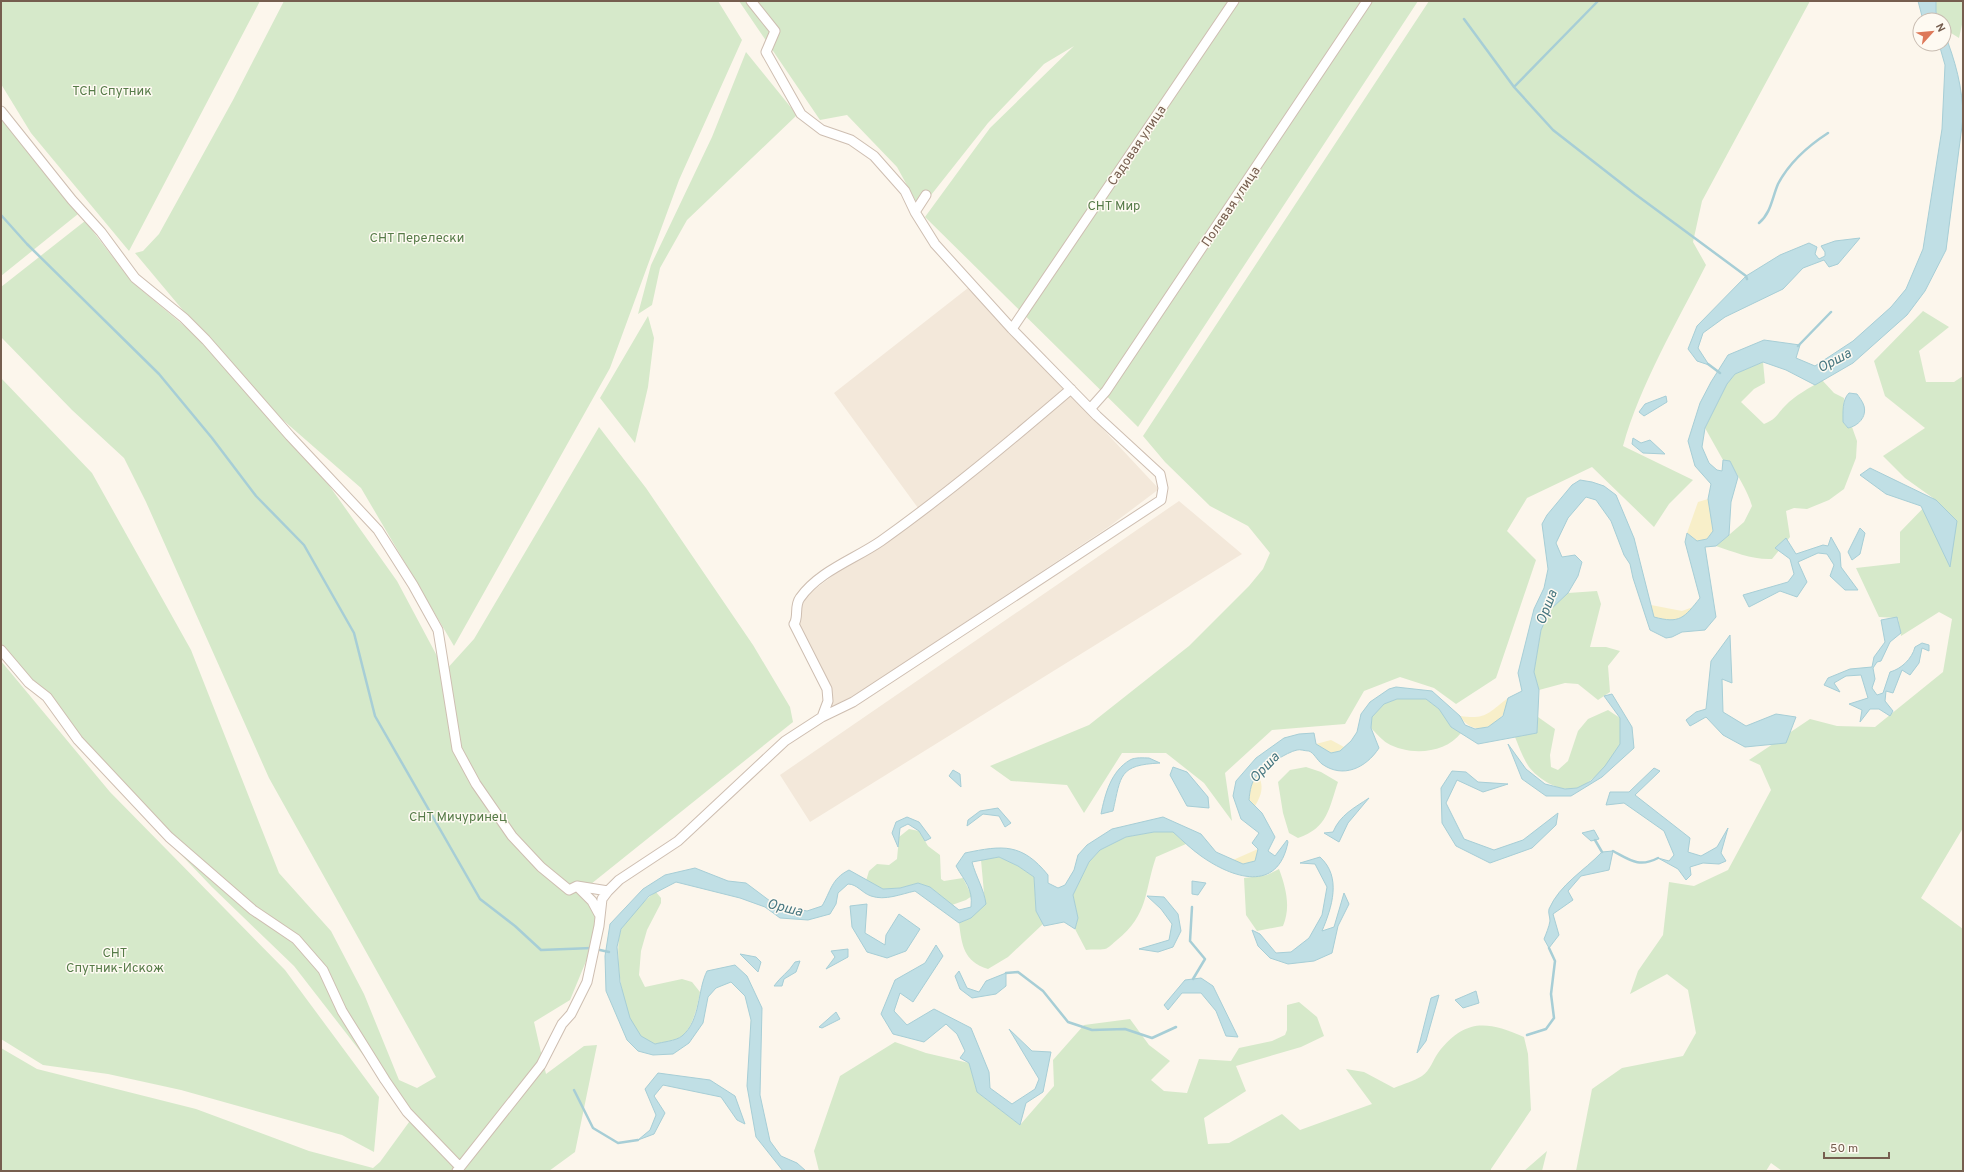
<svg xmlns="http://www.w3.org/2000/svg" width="1964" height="1172" viewBox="0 0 1964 1172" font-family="Overpass,sans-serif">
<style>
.residential{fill:#f3e8da}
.green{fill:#d6e9ca}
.sand{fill:#f8efc9}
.water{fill:#c0dfe5;stroke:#a7ced6}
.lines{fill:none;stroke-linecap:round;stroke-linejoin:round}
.stream{stroke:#a7ced6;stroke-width:2.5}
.minor-casing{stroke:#cebeb1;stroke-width:11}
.minor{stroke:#fff;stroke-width:9}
.labels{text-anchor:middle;stroke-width:3;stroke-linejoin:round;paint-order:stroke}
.park-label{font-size:13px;fill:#567b48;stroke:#fefaf2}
.street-label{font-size:13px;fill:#765e4f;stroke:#fefaf2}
.water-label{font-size:14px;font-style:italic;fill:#477781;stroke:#fefaf2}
</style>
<rect width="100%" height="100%" fill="#fcf6ec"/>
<path class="residential" d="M 968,288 L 1068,391 L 918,508 L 834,393 Z
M 1071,395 L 1159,489 L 1110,526 L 833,710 L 794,624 L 806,596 Z
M 1179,501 L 1242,554 L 810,822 L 780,775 Z"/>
<path class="green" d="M 1,1 L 260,1 L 129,251 L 31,133 L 1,84 Z
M 284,1 L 718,1 L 742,40 L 679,180 L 610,368 L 454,646 L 361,488 L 253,394 L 135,253 L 143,251 L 159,234 L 233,100 Z
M 739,1 L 1418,1 L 1138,427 L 925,217 L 990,128 L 1074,46 L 1044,64 L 988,123 L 920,209 L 897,167 L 847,115 L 820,120 Z
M 1429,1 L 1810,1 L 1702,201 L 1693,242 L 1706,265 C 1677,322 1640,385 1623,446 L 1693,480 L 1669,504 L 1654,527 L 1592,467 L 1527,498 L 1507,531 L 1536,560 L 1496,678 L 1456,704 L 1434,688 L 1400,677 L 1364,691 L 1345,724 L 1272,730 L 1225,773 L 1232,821 L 1204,783 L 1166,753 L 1122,753 L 1084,813 L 1067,785 L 1011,781 L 990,766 L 1089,725 L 1189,646 L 1249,586 L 1263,569 L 1270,553 L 1248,526 L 1210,506 L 1165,462 L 1143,436 Z
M 1936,1 L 1963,1 L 1963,20 L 1959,38 L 1951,33 L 1944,20 L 1942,20 L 1936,12 Z
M 746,52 L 797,115 L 687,220 L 660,268 L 652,305 L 638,314 L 651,265 L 712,137 Z
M 1,118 L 78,214 L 1,276 Z
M 85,221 L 132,282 L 201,340 L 321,474 L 397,581 L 445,671 L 474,639 L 599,427 L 646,488 L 753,645 L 790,707 L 793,722 L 586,888 L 601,925 L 570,1000 L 534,1022 L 546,1074 L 584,1046 L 597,1045 L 575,1152 L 549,1171 L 1,1171 L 1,1048 L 37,1069 L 196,1109 L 309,1151 L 373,1168 L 380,1162 L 412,1118 L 294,966 L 212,887 L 82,751 L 1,645 L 1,378 L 92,473 L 191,650 L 279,873 L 331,931 L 364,994 L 399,1080 L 417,1088 L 436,1077 L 269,778 L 146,502 L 124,458 L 72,410 L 1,337 L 1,287 Z
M 1923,311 L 1949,327 L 1919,351 L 1926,382 L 1954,382 L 1963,376 L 1963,828 L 1921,898 L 1963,929 L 1963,1171 L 1782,1171 L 1771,1163 L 1766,1171 L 1576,1171 L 1592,1089 L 1622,1068 L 1683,1056 L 1696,1033 L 1688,990 L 1667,974 L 1630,994 L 1638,971 L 1663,935 L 1669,882 L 1694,886 L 1728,870 L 1771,790 L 1760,765 L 1749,760 L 1810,719 L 1837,726 L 1875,727 L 1943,672 L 1952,619 L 1939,612 L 1901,636 L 1898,618 L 1879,617 L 1856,568 L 1900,563 L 1900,532 L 1933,498 L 1905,478 L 1883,456 L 1925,428 L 1885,396 L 1874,361 Z
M 648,316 L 654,338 L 648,387 L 635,443 L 600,398 Z
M 1763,362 L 1765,383 L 1754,389 L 1741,402 L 1764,424 C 1777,419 1776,415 1785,406 C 1795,395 1810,388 1822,380 L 1834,393 L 1844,398 L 1843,422 L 1848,428 L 1852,427 L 1857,441 L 1856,458 L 1844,489 L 1829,500 L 1807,509 L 1794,508 L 1786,511 L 1790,537 L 1772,559 C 1753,560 1734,552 1716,546 L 1744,522 L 1752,506 C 1747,489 1737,476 1730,461 L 1723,460 L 1705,428 L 1727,384 L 1735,374 Z
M 1597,591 L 1601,604 L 1590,647 L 1606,647 L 1620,651 L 1608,666 L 1610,692 L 1598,700 L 1578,684 L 1565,683 L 1539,690 L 1534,672 L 1541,630 L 1550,610 L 1568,593 Z
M 1,661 L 110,792 L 285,970 L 379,1097 L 374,1152 L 342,1135 L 181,1090 L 108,1074 L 43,1065 L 1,1039 Z
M 1397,699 L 1426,699 L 1439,709 L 1451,727 L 1461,733 C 1445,754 1409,756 1387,743 C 1382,740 1376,733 1371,728 L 1372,717 L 1384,704 Z
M 1608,710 L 1620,718 C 1620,726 1623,739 1620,745 C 1613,760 1593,783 1577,788 C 1561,793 1539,780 1529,767 C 1523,758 1519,747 1515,737 L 1537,733 L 1538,717 L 1555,729 L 1550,755 L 1551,767 L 1558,770 L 1568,761 L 1578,731 L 1588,719 Z
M 1306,767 L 1321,772 L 1338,782 C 1329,808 1328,828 1298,838 L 1289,833 L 1283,813 L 1278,782 L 1290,770 Z
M 909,829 L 919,831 L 928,846 L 940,855 L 941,879 L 944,881 L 963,878 L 972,896 L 966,900 L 952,905 L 930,887 L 918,883 L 900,888 L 883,889 L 866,881 L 869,871 L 877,864 L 889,865 L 897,859 L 899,837 Z
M 1154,832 L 1173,832 L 1186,844 L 1156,857 C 1144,892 1149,914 1117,940 C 1113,943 1109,948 1105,949 C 1099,950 1092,949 1086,950 L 1075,929 L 1078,918 L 1073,895 L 1089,862 L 1100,850 L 1126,837 Z
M 999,857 L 1018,866 L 1034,877 L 1036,911 L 1043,924 L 1008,957 L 988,969 C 963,961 962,945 959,923 L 971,918 L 985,904 L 981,860 Z
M 1279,869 C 1286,888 1291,907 1283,926 L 1257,931 L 1246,915 L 1244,878 L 1267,875 Z
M 656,892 L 661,898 L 661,903 L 647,930 L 641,951 L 639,975 L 645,987 L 682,979 L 692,982 L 700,992 C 697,1007 694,1025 682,1036 C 676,1041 663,1042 655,1044 C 651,1042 645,1040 641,1036 C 623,1022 613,952 621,930 C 625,921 647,897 656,892 Z
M 1299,1002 L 1317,1017 L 1324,1036 L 1301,1047 L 1236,1066 L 1246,1091 L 1204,1118 L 1208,1144 L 1229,1143 L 1282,1114 L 1300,1130 L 1372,1104 L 1346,1069 L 1364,1072 L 1394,1088 C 1403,1084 1414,1081 1422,1076 C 1430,1071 1433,1060 1438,1053 C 1465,1018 1487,1021 1524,1037 L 1528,1054 L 1531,1110 L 1491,1169 L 1491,1171 L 819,1171 L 814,1151 L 840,1076 L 895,1042 L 926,1053 L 969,1063 L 977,1092 L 1020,1125 L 1054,1086 L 1053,1060 L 1084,1025 L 1130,1019 L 1149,1045 L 1170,1061 L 1151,1080 L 1164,1091 L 1187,1093 L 1199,1059 L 1231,1061 L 1239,1048 L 1272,1041 L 1285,1035 L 1287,1030 L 1287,1005 Z
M 1547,1151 L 1542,1171 L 1524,1171 Z"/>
<path class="sand" d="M 1708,499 L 1713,531 L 1707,539 L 1697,541 L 1687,533 L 1698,502 Z
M 1651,605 L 1682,611 L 1693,607 C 1679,624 1674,622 1654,617 Z
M 1508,698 C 1507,704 1505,712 1502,716 C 1489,732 1470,733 1460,716 C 1486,720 1488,713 1508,698 Z
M 1331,740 L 1344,747 L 1340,751 L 1331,753 L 1316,744 Z
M 1258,774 C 1264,786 1262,794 1255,806 L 1248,800 L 1251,785 Z
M 1258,849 L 1255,861 L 1243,864 L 1233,860 Z"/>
<path class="water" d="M 1918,1 L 1936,1 L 1936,12 L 1939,20 L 1923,20 Z
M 1944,32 C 1955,60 1963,88 1963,118 L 1946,250 L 1925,291 L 1907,315 L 1853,363 L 1815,385 L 1786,370 L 1763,362 L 1735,374 L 1727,384 L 1705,428 L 1702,447 L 1709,463 L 1717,470 L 1722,471 L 1723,460 L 1730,461 L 1738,477 L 1731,502 L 1729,535 L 1716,546 L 1705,547 L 1716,617 L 1705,630 L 1682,632 L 1672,637 L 1666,638 L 1650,630 L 1633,578 L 1630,564 L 1624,555 L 1611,521 L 1596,500 L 1586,497 L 1568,518 L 1556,543 L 1562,557 L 1575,555 L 1582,562 L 1578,576 L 1568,593 L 1550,610 L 1541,630 L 1534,672 L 1539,690 L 1537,733 L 1478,744 L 1451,727 L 1439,709 L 1426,699 L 1397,699 L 1384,704 L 1372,717 L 1371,728 L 1379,748 C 1366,768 1343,779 1322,764 C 1317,760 1314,753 1309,751 C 1305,751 1300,749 1297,750 C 1287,752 1264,767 1258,774 C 1251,782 1250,790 1249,800 L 1262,813 L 1275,837 L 1268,851 L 1275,856 L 1287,840 L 1288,842 C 1278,894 1232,878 1201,856 C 1191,849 1182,840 1173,832 L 1154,832 L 1126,837 L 1100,850 L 1089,862 L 1073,895 L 1078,918 L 1075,929 L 1064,922 L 1044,926 L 1036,911 L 1034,877 L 1018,866 L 999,857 L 972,862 C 976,877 984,889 986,904 L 971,918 L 959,923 L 915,891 C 901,894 885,901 871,896 C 862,893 857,884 848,884 L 838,893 L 836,904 L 830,914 L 808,920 L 780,918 L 765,907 L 740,898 L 676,882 L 649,896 L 621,929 L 617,947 L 620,982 L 630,1018 L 641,1036 L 655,1044 C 662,1042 676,1041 682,1036 C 701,1020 697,991 707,971 L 735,965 L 747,976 L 762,1008 L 760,1095 L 770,1141 L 781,1156 L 797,1163 L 806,1171 L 783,1171 L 756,1137 L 747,1086 L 751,1020 L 745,996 L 731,982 L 716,988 L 708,997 L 703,1023 L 689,1043 L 673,1054 L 653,1055 L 638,1051 L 627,1040 L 606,991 L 605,956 L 610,924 L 643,889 L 665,875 L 695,868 L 728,881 L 746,883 L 774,904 L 807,911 L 822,906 C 831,891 831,879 849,870 L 883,889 L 900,888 L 918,883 L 930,887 L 959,910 L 971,907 C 973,888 965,882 956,866 L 965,853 C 1003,845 1022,843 1048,875 L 1048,883 L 1058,888 L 1065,885 L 1074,870 L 1078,855 L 1087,845 L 1112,829 L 1163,817 L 1201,834 L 1216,852 L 1243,864 L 1255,861 L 1258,849 L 1252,843 L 1259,833 L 1241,819 L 1233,796 L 1236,781 L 1256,758 L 1284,738 L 1299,734 L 1314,733 L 1316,744 L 1331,753 L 1340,751 L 1351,741 L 1357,732 L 1361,714 L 1370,702 L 1389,689 L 1396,687 L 1432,691 L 1460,716 L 1465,725 L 1475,729 L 1488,727 L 1503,716 L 1508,698 L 1522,691 L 1518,673 L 1534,609 L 1544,588 L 1548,569 L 1542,524 L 1547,515 L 1572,485 L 1580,480 L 1592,482 L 1604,486 L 1616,495 L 1634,538 L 1654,617 C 1680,624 1684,618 1700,598 L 1685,542 L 1687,533 L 1697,541 L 1707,539 L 1713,531 L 1708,499 L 1711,484 L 1695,466 L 1688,441 L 1700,403 L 1711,382 L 1728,355 L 1764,340 L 1800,345 L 1796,358 L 1815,366 L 1853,341 L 1891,307 L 1906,289 L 1923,249 L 1942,129 L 1945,65 L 1939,44 L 1944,44 Z
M 1860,238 L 1838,264 L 1829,267 L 1824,260 L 1803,268 L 1783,289 L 1725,317 L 1703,333 L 1698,348 L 1709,365 L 1697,361 L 1688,349 L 1697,326 L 1746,276 L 1780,255 L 1809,243 L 1817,247 L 1815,254 L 1819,259 L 1825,256 L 1825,252 L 1821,246 L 1835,241 Z
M 1849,393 L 1857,394 C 1859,397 1863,402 1864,406 C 1867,417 1858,426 1848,428 L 1843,422 C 1843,412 1842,400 1849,393 Z
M 1666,396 L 1667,402 L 1644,416 L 1639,412 L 1645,404 Z
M 1633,438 L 1641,443 L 1650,440 L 1665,454 L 1643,453 L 1632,444 Z
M 1870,468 L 1936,500 L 1957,521 L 1950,567 L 1921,506 L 1886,494 L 1860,475 Z
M 1860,528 L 1865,533 L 1860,554 L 1852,560 L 1848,552 Z
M 1831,537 L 1840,553 L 1841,567 L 1858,590 L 1845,590 L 1830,576 L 1834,565 L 1827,554 L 1818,553 L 1798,562 L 1807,582 L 1797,597 L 1780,591 L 1749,607 L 1743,595 L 1788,582 L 1794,574 L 1790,559 L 1775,548 L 1786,538 L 1796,554 L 1823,545 L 1828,546 Z
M 1897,617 L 1901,633 L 1890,642 L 1881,661 L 1877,662 L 1873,668 L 1875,679 L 1872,688 L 1877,695 L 1883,693 L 1890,672 C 1901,669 1912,659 1915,647 L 1922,643 L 1929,645 L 1929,651 L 1922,648 L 1919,663 L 1910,675 L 1902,670 L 1893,693 L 1886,691 L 1885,701 L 1893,711 L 1890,716 L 1879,709 L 1870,709 L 1860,722 L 1862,710 L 1849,704 L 1868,698 L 1861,675 L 1846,676 L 1834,683 L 1840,692 L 1824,685 L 1828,678 L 1850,669 L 1872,667 L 1874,657 L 1885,642 L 1881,620 Z
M 1730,635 L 1732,683 L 1722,679 L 1723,712 L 1746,726 L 1776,714 L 1796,717 L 1786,743 L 1745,747 L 1723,735 L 1706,717 L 1690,726 L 1686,720 L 1696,712 L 1706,709 L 1711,661 Z
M 1612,694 L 1632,727 L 1634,748 L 1602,777 L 1571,796 L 1546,796 L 1522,779 L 1508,744 L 1526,769 L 1545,784 L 1565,789 L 1577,788 L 1591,781 L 1605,766 L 1620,744 L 1620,718 L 1604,696 Z
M 1149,758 L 1160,763 C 1119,765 1121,775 1113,811 L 1101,814 C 1105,794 1111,771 1130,760 C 1135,757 1144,758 1149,758 Z
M 1173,767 L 1187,772 L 1208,797 L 1209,808 L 1187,806 L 1170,775 Z
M 1654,768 L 1660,771 L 1635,795 L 1690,838 L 1688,852 L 1701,856 L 1717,847 L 1728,828 L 1721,853 L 1726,861 L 1719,864 L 1703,863 L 1690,867 L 1691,875 L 1686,880 L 1678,869 L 1658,858 L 1669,861 L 1674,855 L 1664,831 L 1624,803 L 1606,805 L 1610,792 L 1629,792 Z
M 953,770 L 960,774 L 961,787 L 949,776 Z
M 1452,771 L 1466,772 L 1478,782 L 1508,784 L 1483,792 L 1457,780 L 1446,803 L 1464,839 L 1494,850 L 1523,840 L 1558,813 L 1556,825 L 1532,848 L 1490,863 L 1456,846 L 1442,823 L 1441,788 Z
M 1369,798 L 1348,823 L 1339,842 L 1324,833 L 1333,832 C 1340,815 1354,808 1369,798 Z
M 998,808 L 1011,823 L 1005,827 L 999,816 L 983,814 L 967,826 L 968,820 L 980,811 Z
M 907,817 L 919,822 L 931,838 L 925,841 L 919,831 L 908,824 L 900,828 L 898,847 L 892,833 L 896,822 Z
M 1594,830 L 1599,839 L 1591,841 L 1582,833 Z
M 1613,851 L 1609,870 L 1581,876 L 1568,891 L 1573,900 L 1553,914 L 1559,935 L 1549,948 L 1544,939 C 1546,934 1549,927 1550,921 C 1550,917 1548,913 1549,909 C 1560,884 1584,871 1602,852 Z
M 1320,857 C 1342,877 1332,907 1322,931 L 1334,927 L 1344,893 L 1349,904 L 1338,926 L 1332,953 L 1314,961 L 1288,964 L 1270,958 L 1258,946 L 1252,930 L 1260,934 L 1276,953 L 1291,952 L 1309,938 L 1322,915 L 1327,887 L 1315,864 L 1300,863 Z
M 1192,881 L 1206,883 L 1198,895 L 1192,894 Z
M 1147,896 L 1164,897 L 1178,914 L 1181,931 L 1173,947 L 1158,952 L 1139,949 L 1169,940 L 1172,924 L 1161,909 Z
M 867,904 L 865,933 L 885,945 L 886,935 L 899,914 L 920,929 L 906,951 L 887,958 L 867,952 L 852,927 L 850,906 Z
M 936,945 L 943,956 L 913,1002 L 900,993 L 894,1011 L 907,1025 L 934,1009 L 971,1028 L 989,1072 L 990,1088 L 1012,1104 L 1035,1089 L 1039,1079 L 1009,1029 L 1032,1051 L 1051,1052 L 1043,1092 L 1026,1103 L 1020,1125 L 977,1092 L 969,1063 L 960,1058 L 965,1051 L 957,1034 L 946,1024 L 924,1042 L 893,1034 L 881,1014 L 895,980 L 925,963 Z
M 848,949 L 848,957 L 826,969 L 835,957 L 831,951 Z
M 740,954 L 756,957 L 761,962 L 758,972 Z
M 800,961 L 796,972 L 784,979 L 782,986 L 774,986 C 780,977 789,972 795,962 Z
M 959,971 L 967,988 L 979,992 L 986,981 L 1006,973 L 1006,986 L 996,994 L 972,998 L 960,989 L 955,976 Z
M 1201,978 L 1213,986 L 1238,1037 L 1226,1036 L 1216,1011 L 1201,993 L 1182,993 L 1168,1010 L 1164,1005 L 1185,980 Z
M 1476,991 L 1479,1003 L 1463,1008 L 1455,1000 Z
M 1439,995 L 1426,1041 L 1417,1053 L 1431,998 Z
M 836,1012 L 840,1019 L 822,1028 L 819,1027 Z
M 658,1073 L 710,1080 L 735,1096 L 745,1124 L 737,1120 L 721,1097 L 663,1085 L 654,1096 L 665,1113 L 654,1134 L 638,1140 L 650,1130 L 656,1115 L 645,1089 Z"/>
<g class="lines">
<path class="stream" d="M 1464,19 L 1514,87 L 1553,130 L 1635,194 L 1746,276 L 1747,279
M 1514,87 L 1598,1
M 1,215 L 27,244 L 159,374 L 212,438 L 256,496 L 304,545 L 354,633 L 375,716 L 480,899 L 515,926 L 541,950 L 592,948
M 1759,223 C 1771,213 1772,198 1778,184 C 1789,163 1808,146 1828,133
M 1798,346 L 1831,312
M 1708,364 L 1720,373
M 1595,840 L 1602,852
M 1613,851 C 1630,860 1639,868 1658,858
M 1192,907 L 1190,941 L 1205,959 L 1193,979
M 600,950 L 609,952
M 1006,973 L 1018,972 L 1043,991 L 1068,1022 L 1092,1030 L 1125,1029 L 1152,1038 L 1176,1027
M 1527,1035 L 1546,1029 L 1554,1018 L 1551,994 L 1555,961 L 1549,948
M 574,1090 L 593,1128 L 618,1143 L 638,1140"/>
<g class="minor-casing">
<path id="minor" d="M 1,111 L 72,200 L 101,232 L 135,278 L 184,318 L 206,340 L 290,436 L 378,530 L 413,585 L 438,630 L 457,749 L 476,784 L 512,836 L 541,867 L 569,890 L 577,886 L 592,901 L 599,914
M 915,212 L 926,195
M 1012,329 L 1234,1
M 1090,409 L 1106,391 L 1367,1
M 1,650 L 29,683 L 47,697 L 78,740 L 169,837 L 253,910 L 296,939 L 323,970 L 342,1011 L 385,1080 L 407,1112 L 459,1166
M 822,717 L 828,701 L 827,689 L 794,624 C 799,617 794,606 800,598 C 819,571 855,559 881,541 C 947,494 1009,442 1071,389
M 577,886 L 608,891
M 457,1171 L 541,1065 L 562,1024 L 571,1014 L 587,982 L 599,926 L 602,899 L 608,891 L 619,880 L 678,841 L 785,741 L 822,717 L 853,702 L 1161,500 L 1163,488 L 1160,474 L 1097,416 L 1012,329 L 935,244 L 915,212 L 905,191 L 874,156 L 851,140 L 822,130 L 801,114 L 766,52 L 775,31 L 751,1"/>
</g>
<use href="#minor" class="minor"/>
</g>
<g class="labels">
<g class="park-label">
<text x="112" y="95">ТСН Спутник</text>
<text x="1114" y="210">СНТ Мир</text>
<text x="417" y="242">СНТ Перелески</text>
<text x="458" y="821">СНТ Мичуринец</text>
<text x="115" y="957">СНТ<tspan x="115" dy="15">Спутник-Искож</tspan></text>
</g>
<g class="street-label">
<text transform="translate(1136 145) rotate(-56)" y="5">Садовая улица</text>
<text transform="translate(1230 206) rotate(-56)" y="5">Полевая улица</text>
</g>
<g class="water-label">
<text transform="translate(1834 360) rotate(-28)" y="5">Орша</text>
<text transform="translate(1546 607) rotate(-69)" y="5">Орша</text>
<text transform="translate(1264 767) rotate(-46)" y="5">Орша</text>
<text transform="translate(785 907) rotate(14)" y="5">Орша</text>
</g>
</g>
<rect width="1964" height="1172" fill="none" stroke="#765e4f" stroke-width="4"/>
<g transform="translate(1932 32) rotate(63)"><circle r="19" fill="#fefaf2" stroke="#c8bcb1"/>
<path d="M0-3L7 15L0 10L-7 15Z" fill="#dd7859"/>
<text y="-6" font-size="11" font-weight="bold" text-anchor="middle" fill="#765e4f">N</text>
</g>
<path d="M1824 1152v6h65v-6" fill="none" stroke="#765e4f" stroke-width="2"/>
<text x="1830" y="1152" font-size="12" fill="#765e4f" stroke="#fefaf2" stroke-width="3" paint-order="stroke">50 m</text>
</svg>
